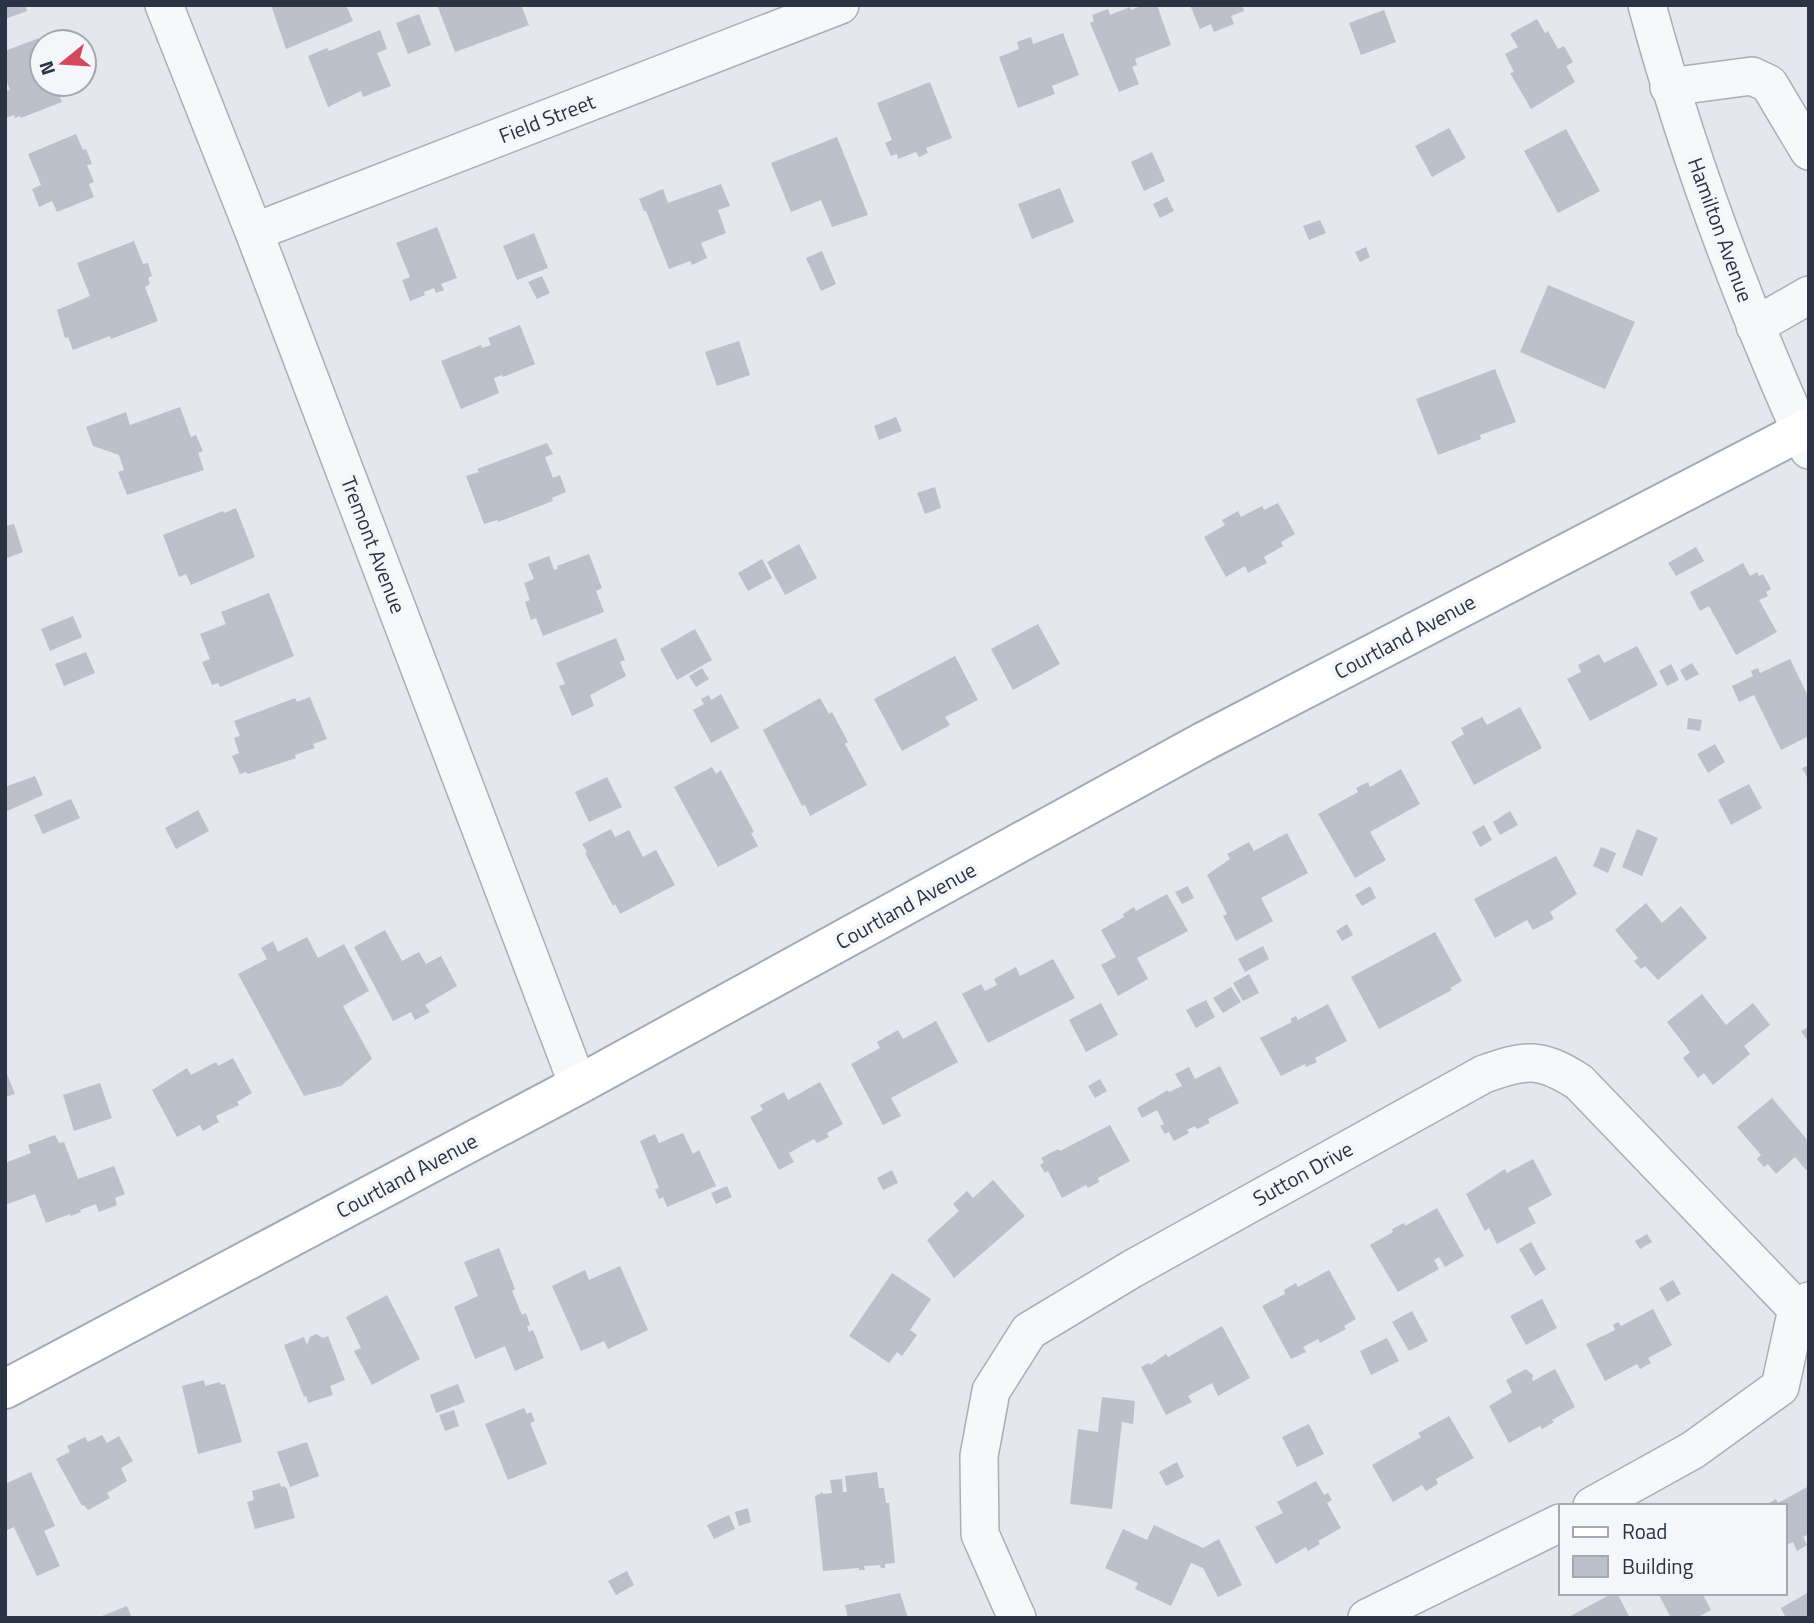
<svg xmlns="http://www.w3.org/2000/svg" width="1814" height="1623" viewBox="0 0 1814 1623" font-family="'Titillium Web',sans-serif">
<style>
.building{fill:#bbc0ca}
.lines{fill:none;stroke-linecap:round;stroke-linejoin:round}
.minor-casing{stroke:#a9aeb7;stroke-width:40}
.major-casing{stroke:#a3abb8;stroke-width:42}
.minor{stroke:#f7f8fa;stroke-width:37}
.major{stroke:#fff;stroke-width:38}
.labels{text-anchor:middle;stroke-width:7;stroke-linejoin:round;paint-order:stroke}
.street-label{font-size:21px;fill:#2b3445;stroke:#f4f6f9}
</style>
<rect width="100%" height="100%" fill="#e4e7ec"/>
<path class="building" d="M 5,5 L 25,5 L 27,11 L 5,19 Z
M 271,5 L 346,5 L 353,21 L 286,49 Z
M 437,5 L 521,5 L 529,25 L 455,52 Z
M 1143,5 L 1157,5 L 1171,45 L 1135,59 L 1137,65 L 1132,67 L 1139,84 L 1119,92 L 1090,23 L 1094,21 L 1092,15 L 1108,9 L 1110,15 L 1130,7 L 1131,10 Z
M 1190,5 L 1242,5 L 1244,11 L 1231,16 L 1234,24 L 1214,32 L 1211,24 L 1200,29 Z
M 1384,10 L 1396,42 L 1361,55 L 1349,23 Z
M 419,14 L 431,45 L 408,54 L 396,23 Z
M 1537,19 L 1545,33 L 1548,31 L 1558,49 L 1564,46 L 1573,62 L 1566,66 L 1575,82 L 1531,109 L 1510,73 L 1514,72 L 1505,54 L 1518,47 L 1510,34 Z
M 380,30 L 387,49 L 377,53 L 391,86 L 363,97 L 361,91 L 328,107 L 308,56 L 327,48 L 329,51 Z
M 1063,33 L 1079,75 L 1052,86 L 1055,94 L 1018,108 L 999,57 L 1019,49 L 1017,42 L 1031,37 L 1033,44 Z
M 39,38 L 42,45 L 42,84 L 55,84 L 62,102 L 21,118 L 20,116 L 15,118 L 14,115 L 5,118 L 5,91 L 10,90 L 5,77 L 5,51 Z
M 930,82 L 952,138 L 926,148 L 928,153 L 919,157 L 916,152 L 898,159 L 897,154 L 891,156 L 885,143 L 892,140 L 877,103 Z
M 1449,128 L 1466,158 L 1432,177 L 1415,146 Z
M 1566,129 L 1600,191 L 1558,213 L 1524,151 Z
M 76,134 L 83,150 L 86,149 L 92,164 L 87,165 L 94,182 L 89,184 L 94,197 L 57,212 L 52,201 L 39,207 L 32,189 L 41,185 L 28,154 Z
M 837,137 L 868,215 L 832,227 L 821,200 L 791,212 L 771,163 Z
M 1152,152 L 1165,181 L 1144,191 L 1131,162 Z
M 721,184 L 730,206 L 718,210 L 726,233 L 701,243 L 707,258 L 692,265 L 690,261 L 669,269 L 646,211 L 644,211 L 639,199 L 663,189 L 668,203 Z
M 1060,188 L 1074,222 L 1032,239 L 1018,204 Z
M 1167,197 L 1174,211 L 1160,218 L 1153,204 Z
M 1320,220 L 1326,233 L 1309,240 L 1303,226 Z
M 437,227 L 457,278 L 441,284 L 444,290 L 436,293 L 434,288 L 424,292 L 425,295 L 410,301 L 402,280 L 410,277 L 396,243 Z
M 534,233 L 548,268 L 517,280 L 503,246 Z
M 134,241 L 143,264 L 148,263 L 152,276 L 148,278 L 150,284 L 145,287 L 158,321 L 111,339 L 110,336 L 73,350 L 68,337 L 65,338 L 57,310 L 90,296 L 77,263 Z
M 1366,247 L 1370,257 L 1360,262 L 1355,252 Z
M 822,251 L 836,284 L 821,291 L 806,258 Z
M 542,276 L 550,293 L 537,299 L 528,282 Z
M 1548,285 L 1635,322 L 1605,389 L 1520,352 Z
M 520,325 L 535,364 L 503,377 L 502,375 L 494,378 L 499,393 L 461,409 L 441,361 L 481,345 L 482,348 L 491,345 L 488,338 Z
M 739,341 L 750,375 L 717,386 L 705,352 Z
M 1495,369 L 1516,422 L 1480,435 L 1481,439 L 1438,455 L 1416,399 Z
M 180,407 L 191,437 L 196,435 L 203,451 L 198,453 L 204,470 L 127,495 L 118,472 L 124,470 L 119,455 L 93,446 L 86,427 L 126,412 L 130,425 Z
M 896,417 L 902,431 L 879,440 L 874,426 Z
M 547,443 L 553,454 L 545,457 L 553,478 L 560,475 L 566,492 L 552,498 L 553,501 L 498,522 L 497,520 L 484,524 L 466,476 L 479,472 L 477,469 Z
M 935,487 L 941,508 L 925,514 L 917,493 Z
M 1278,503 L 1295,534 L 1281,542 L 1283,546 L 1264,557 L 1267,563 L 1248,573 L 1245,566 L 1226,577 L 1204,537 L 1225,525 L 1222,520 L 1238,511 L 1241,517 L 1262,506 L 1264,510 Z
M 236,508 L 255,557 L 191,585 L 186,574 L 179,577 L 163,535 L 223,511 L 224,513 Z
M 14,524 L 23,552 L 7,558 L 5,526 Z
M 799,544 L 817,578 L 785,595 L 767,562 Z
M 1696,547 L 1704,561 L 1676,576 L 1668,563 Z
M 589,554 L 602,588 L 596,591 L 604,612 L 543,636 L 536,618 L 531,620 L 525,602 L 530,600 L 524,583 L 534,579 L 528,564 L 549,556 L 554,570 L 558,569 L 557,566 Z
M 762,559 L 772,578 L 748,591 L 738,573 Z
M 1743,563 L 1750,576 L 1757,572 L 1759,576 L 1763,574 L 1771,589 L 1766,592 L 1768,596 L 1759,600 L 1777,632 L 1736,655 L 1709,606 L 1700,611 L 1690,592 Z
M 269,593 L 294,656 L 220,687 L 218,683 L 212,685 L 202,662 L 210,659 L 200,634 L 226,624 L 221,612 Z
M 73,616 L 82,637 L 50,651 L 41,629 Z
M 1038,624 L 1060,664 L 1013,690 L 991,649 Z
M 695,629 L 712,660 L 677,680 L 660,649 Z
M 616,638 L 625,660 L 620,662 L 626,676 L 590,695 L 594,706 L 572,716 L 559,686 L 565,684 L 556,663 Z
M 1637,646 L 1658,685 L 1590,721 L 1567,679 L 1581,672 L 1578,665 L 1599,654 L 1604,663 Z
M 86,652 L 95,673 L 64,686 L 55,664 Z
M 955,656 L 978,700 L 945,717 L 950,725 L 902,751 L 874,699 Z
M 1790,659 L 1809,698 L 1809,736 L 1781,750 L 1754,695 L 1739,702 L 1732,686 L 1753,676 L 1751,671 L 1758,668 L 1760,673 Z
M 1692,663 L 1699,674 L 1686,681 L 1680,670 Z
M 1671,664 L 1679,680 L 1667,686 L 1659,671 Z
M 702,668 L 709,679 L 696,687 L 689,676 Z
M 721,694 L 739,728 L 711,743 L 693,710 L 704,704 L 701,699 L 709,695 L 711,700 Z
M 310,697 L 327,739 L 313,744 L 315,748 L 295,755 L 296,758 L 248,774 L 246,772 L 240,774 L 232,756 L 239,753 L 234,738 L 240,736 L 234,721 L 295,698 L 297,702 Z
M 820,698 L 829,714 L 832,712 L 848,742 L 845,744 L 867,785 L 810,816 L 805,805 L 802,806 L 763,730 Z
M 1520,707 L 1542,748 L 1474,785 L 1451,742 L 1464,734 L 1461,728 L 1482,717 L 1487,725 Z
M 1688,718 L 1702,720 L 1700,731 L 1687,729 Z
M 1715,744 L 1725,762 L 1708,773 L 1697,754 Z
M 1809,765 L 1809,781 L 1802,768 Z
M 712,767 L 716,774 L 721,770 L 754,832 L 751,833 L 758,846 L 718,867 L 674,787 Z
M 1401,769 L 1420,804 L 1370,832 L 1386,860 L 1355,878 L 1318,814 L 1358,792 L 1356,788 L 1368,782 L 1370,787 Z
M 35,776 L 43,795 L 5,812 L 5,787 Z
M 607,777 L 622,807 L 589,822 L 575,792 Z
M 1749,784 L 1762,808 L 1731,825 L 1718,800 Z
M 71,799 L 80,818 L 43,834 L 34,815 Z
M 198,810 L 209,831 L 176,849 L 165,828 Z
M 1510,811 L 1518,825 L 1500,835 L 1493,822 Z
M 1484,825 L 1492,840 L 1480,847 L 1472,832 Z
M 611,829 L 615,837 L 629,830 L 643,857 L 656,850 L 675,885 L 620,914 L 615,904 L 613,906 L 585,853 L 587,852 L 582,844 Z
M 1637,829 L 1658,838 L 1642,876 L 1622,867 Z
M 1287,833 L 1308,873 L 1261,898 L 1273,921 L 1236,941 L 1223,916 L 1227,914 L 1207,875 L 1230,859 L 1227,854 L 1249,842 L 1254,851 Z
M 1601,847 L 1616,853 L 1608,873 L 1593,866 Z
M 1556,856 L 1577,894 L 1550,912 L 1554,919 L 1533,930 L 1527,920 L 1495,938 L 1474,899 Z
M 1188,886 L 1194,898 L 1182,904 L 1175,892 Z
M 1370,886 L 1376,898 L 1362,906 L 1355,895 Z
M 1167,894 L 1188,931 L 1137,958 L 1148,979 L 1118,996 L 1101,965 L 1116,957 L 1101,930 L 1124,917 L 1123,914 L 1134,907 L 1136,911 Z
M 1646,903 L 1662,923 L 1681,906 L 1707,938 L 1658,980 L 1645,966 L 1641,969 L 1634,961 L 1638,958 L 1615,930 Z
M 1347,924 L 1353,935 L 1342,941 L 1336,931 Z
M 385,930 L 402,961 L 419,952 L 426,964 L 441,956 L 457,986 L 425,1005 L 430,1012 L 415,1020 L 411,1012 L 393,1021 L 354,947 Z
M 1435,932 L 1462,981 L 1450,988 L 1452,990 L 1379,1029 L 1351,977 Z
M 307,937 L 318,958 L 344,944 L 369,991 L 343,1006 L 372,1059 L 341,1086 L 304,1096 L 238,974 L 267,959 L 261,948 L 273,941 L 278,952 Z
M 1263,946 L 1269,959 L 1245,972 L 1238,959 Z
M 1053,959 L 1075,998 L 988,1043 L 962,994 L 981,984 L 985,991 L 997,985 L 994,979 L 1016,967 L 1020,976 Z
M 1249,974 L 1259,993 L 1243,1001 L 1233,983 Z
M 1231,987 L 1241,1002 L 1223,1013 L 1213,998 Z
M 1702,994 L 1726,1025 L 1753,1003 L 1770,1025 L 1744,1046 L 1750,1054 L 1713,1085 L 1704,1073 L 1698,1078 L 1683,1058 L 1690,1052 L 1667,1022 Z
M 1206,1000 L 1215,1017 L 1196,1028 L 1186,1010 Z
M 1101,1003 L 1118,1035 L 1086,1052 L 1069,1020 Z
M 1328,1004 L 1347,1041 L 1315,1058 L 1317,1062 L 1306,1067 L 1305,1064 L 1281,1076 L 1260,1038 L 1292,1022 L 1290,1019 L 1296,1016 L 1298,1020 Z
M 936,1021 L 958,1062 L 891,1098 L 901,1116 L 883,1125 L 851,1064 L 880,1048 L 877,1042 L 898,1030 L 903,1039 Z
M 1809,1027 L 1809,1043 L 1801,1031 Z
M 233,1058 L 252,1093 L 237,1102 L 239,1105 L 216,1116 L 219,1122 L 203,1131 L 200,1125 L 177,1137 L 152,1090 L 187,1068 L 191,1075 L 216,1062 L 218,1066 Z
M 1220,1066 L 1239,1103 L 1208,1119 L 1210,1123 L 1197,1129 L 1195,1126 L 1187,1130 L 1189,1133 L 1174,1141 L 1169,1132 L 1165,1134 L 1160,1126 L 1164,1124 L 1157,1110 L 1142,1118 L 1137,1108 L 1168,1090 L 1169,1092 L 1182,1086 L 1175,1074 L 1189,1067 L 1195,1079 Z
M 5,1069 L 15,1094 L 5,1097 Z
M 1100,1079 L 1107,1091 L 1095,1098 L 1088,1086 Z
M 820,1082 L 843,1124 L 827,1133 L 829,1137 L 817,1143 L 814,1139 L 789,1153 L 794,1162 L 779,1170 L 750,1117 L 763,1110 L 760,1105 L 784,1092 L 788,1100 Z
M 100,1083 L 112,1118 L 74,1131 L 63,1095 Z
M 1772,1098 L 1809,1142 L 1809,1167 L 1806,1170 L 1795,1157 L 1776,1174 L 1768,1164 L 1764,1167 L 1757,1159 L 1761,1155 L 1737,1127 Z
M 1110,1125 L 1130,1161 L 1098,1178 L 1099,1182 L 1088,1188 L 1086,1185 L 1062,1198 L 1048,1171 L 1045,1173 L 1040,1165 L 1044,1162 L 1041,1158 L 1058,1149 L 1060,1151 Z
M 683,1133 L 693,1154 L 699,1150 L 716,1186 L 667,1207 L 663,1197 L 659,1199 L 655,1189 L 659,1188 L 640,1141 L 655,1134 L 659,1143 Z
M 55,1135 L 59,1143 L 64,1142 L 78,1179 L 114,1166 L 125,1194 L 115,1198 L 117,1205 L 99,1212 L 96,1204 L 80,1210 L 81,1212 L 71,1216 L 70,1214 L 46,1223 L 35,1194 L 5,1205 L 5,1163 L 31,1153 L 28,1145 Z
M 1533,1159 L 1552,1195 L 1528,1208 L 1536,1223 L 1497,1244 L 1489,1228 L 1485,1231 L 1466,1194 L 1505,1169 L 1507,1173 Z
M 892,1170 L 898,1183 L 883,1190 L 877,1178 Z
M 993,1180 L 1025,1216 L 954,1278 L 927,1240 L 959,1211 L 953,1204 L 967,1191 L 973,1198 Z
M 727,1186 L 732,1197 L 716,1204 L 711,1193 Z
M 1437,1208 L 1464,1256 L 1445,1267 L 1439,1257 L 1434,1260 L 1439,1269 L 1398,1292 L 1370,1245 L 1393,1232 L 1392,1229 L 1404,1223 L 1405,1226 Z
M 1647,1234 L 1652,1242 L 1640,1249 L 1635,1241 Z
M 1531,1242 L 1546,1269 L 1535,1276 L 1519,1249 Z
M 499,1248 L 515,1289 L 512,1291 L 522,1315 L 526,1313 L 530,1325 L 527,1326 L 529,1332 L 533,1330 L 544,1358 L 515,1371 L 505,1346 L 475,1359 L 454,1307 L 478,1296 L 464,1262 Z
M 620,1266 L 648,1330 L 608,1349 L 604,1341 L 581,1351 L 552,1286 L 585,1270 L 589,1280 Z
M 1329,1270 L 1356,1319 L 1344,1326 L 1346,1329 L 1320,1343 L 1318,1339 L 1303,1347 L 1306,1352 L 1291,1359 L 1262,1306 L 1285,1294 L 1284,1290 L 1296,1283 L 1298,1287 Z
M 892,1273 L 931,1299 L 910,1330 L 917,1335 L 902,1356 L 897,1352 L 889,1363 L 849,1336 Z
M 1673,1280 L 1681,1294 L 1667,1302 L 1659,1288 Z
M 387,1295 L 420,1359 L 372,1385 L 354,1351 L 361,1348 L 346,1317 Z
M 1542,1299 L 1557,1328 L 1526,1345 L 1510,1316 Z
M 1653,1309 L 1672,1345 L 1648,1358 L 1651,1363 L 1640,1369 L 1637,1364 L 1605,1381 L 1586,1344 L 1615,1330 L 1613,1325 L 1618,1322 L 1621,1326 Z
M 1412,1311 L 1428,1341 L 1409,1351 L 1392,1322 Z
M 1222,1326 L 1250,1378 L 1218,1396 L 1212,1383 L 1188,1396 L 1192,1402 L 1166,1415 L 1141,1367 L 1149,1363 L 1150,1365 L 1166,1354 L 1168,1357 Z
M 316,1334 L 323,1338 L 328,1336 L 345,1380 L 330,1386 L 333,1395 L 308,1403 L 306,1396 L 304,1397 L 284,1345 L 304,1337 L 307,1345 L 310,1337 Z
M 1387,1338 L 1399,1361 L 1371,1375 L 1360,1351 Z
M 1526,1369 L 1534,1376 L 1532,1378 L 1533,1381 L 1555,1369 L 1575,1407 L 1552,1420 L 1554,1422 L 1542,1429 L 1540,1426 L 1509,1443 L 1489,1406 L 1512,1392 L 1506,1380 Z
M 204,1380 L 205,1386 L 220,1382 L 221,1385 L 225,1384 L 242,1442 L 198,1454 L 182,1386 Z
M 458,1384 L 465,1402 L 436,1413 L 430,1395 Z
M 1102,1397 L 1135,1401 L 1133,1424 L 1122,1422 L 1112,1509 L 1070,1504 L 1078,1429 L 1098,1432 Z
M 524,1408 L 527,1414 L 531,1412 L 535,1421 L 530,1423 L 547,1464 L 508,1480 L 485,1424 Z
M 454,1410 L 459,1426 L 445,1431 L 439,1415 Z
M 1449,1416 L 1474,1458 L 1436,1479 L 1438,1484 L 1426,1491 L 1422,1485 L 1393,1502 L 1372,1465 L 1421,1437 L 1418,1433 Z
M 1309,1424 L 1324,1454 L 1297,1467 L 1282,1437 Z
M 102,1435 L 107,1443 L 119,1436 L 133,1461 L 121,1468 L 127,1481 L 107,1493 L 110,1498 L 88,1510 L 84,1505 L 82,1506 L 56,1459 L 70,1452 L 67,1446 L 85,1437 L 88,1442 Z
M 307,1442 L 319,1476 L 290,1487 L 277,1452 Z
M 1177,1462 L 1184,1477 L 1166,1486 L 1159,1472 Z
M 31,1472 L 55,1526 L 44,1531 L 60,1566 L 37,1576 L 14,1527 L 5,1531 L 5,1484 Z
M 877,1472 L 879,1488 L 884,1488 L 886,1503 L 889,1503 L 895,1563 L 885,1564 L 885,1568 L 881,1568 L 880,1565 L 864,1566 L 865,1570 L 859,1570 L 859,1568 L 823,1571 L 815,1496 L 823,1492 L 823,1494 L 832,1493 L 830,1480 L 842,1479 L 843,1492 L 847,1492 L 845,1476 Z
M 1316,1481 L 1324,1495 L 1328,1493 L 1332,1500 L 1327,1503 L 1341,1528 L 1318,1541 L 1320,1544 L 1308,1551 L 1306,1547 L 1276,1564 L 1255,1527 L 1283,1513 L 1277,1502 Z
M 280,1483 L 281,1487 L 284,1486 L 287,1489 L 295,1518 L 255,1529 L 247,1502 L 254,1500 L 252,1491 Z
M 1809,1486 L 1809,1534 L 1803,1537 L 1807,1545 L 1797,1551 L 1793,1542 L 1784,1546 L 1784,1506 L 1765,1506 L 1776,1499 L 1778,1503 Z
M 748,1508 L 751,1522 L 739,1526 L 735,1512 Z
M 729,1515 L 735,1529 L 714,1539 L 707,1525 Z
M 1154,1525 L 1203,1548 L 1219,1539 L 1242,1585 L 1218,1597 L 1203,1568 L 1191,1563 L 1171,1606 L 1135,1589 L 1138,1583 L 1105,1568 L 1123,1529 L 1147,1540 Z
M 627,1571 L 634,1585 L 616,1595 L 608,1581 Z
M 1809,1592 L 1809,1618 L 1786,1618 L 1781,1608 Z
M 900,1593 L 908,1618 L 848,1618 L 845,1605 Z
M 1613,1593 L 1617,1593 L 1630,1618 L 1567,1618 Z
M 1658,1593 L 1702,1593 L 1711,1610 L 1696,1618 L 1671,1618 Z
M 127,1606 L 132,1618 L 97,1618 Z"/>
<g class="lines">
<g class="minor-casing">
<path id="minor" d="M 164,5 L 254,232 L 578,1085
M 1647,5 C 1688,157 1744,306 1809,450
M 1669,87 L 1752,76 L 1769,84 L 1809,151
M 254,232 L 840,5
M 1755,326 L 1809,295
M 1592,1506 L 1693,1450 L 1780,1387 L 1797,1309 L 1809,1301
M 1017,1618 L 980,1534 L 979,1456 L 991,1391 L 1029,1331 L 1132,1269 L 1484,1074 C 1526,1059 1540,1057 1579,1082 L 1797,1309
M 1367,1618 L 1560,1523"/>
</g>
<g class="major-casing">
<path id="major" d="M 5,1389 L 578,1085 L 1203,742 L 1809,427"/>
</g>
<use href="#minor" class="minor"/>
<use href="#major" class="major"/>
</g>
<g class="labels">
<g class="street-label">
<text transform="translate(547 119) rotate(-21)" y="7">Field Street</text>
<text transform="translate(1720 230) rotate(70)" y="7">Hamilton Avenue</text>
<text transform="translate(373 545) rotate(69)" y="7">Tremont Avenue</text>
<text transform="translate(1405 637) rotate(-28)" y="7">Courtland Avenue</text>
<text transform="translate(906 906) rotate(-29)" y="7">Courtland Avenue</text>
<text transform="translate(1303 1174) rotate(-29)" y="7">Sutton Drive</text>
<text transform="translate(407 1176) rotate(-28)" y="7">Courtland Avenue</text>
</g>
</g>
<rect width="1814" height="1623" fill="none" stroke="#2b3445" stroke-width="14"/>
<rect x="1559" y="1504" width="228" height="91" fill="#f4f6f9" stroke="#a4a8b1" stroke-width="2"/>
<rect x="1573" y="1527" width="35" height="10" fill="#ffffff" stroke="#a4a8b1" stroke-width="2"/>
<text x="1622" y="1539" font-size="21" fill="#2b3445">Road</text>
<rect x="1573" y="1556" width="35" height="21" fill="#bbc0ca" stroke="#a4a8b1" stroke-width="2"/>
<text x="1622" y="1574" font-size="21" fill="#2b3445">Building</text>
<g transform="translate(63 63) rotate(252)"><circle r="33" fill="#f4f6f9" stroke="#a4a8b1" stroke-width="2"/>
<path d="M0-5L12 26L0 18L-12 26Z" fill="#d1495b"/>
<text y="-10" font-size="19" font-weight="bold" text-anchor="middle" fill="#2b3445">N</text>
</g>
</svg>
